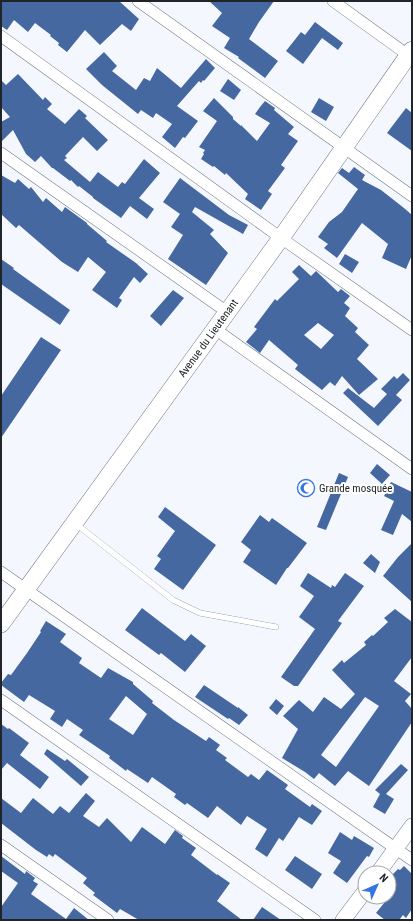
<svg xmlns="http://www.w3.org/2000/svg" width="413" height="921" viewBox="0 0 413 921" font-family="'Roboto Condensed',sans-serif">
<style>
.building{fill:#4668a1;fill-rule:evenodd}
.lines{fill:none;stroke-linecap:round;stroke-linejoin:round}
.lane-casing{stroke:#707885;stroke-width:6}
.street-casing{stroke:#707885;stroke-width:12}
.secondary-casing{stroke:#707885;stroke-width:16}
.primary-casing{stroke:#707885;stroke-width:18}
.lane{stroke:#fff;stroke-width:5.5}
.street{stroke:#fff;stroke-width:11}
.secondary{stroke:#fff;stroke-width:15}
.primary{stroke:#fff;stroke-width:17}
.labels{text-anchor:middle;stroke-width:4;stroke-linejoin:round;paint-order:stroke}
.street-label{font-size:11px;fill:#212429;stroke:#fff}
.poi-label{font-size:11px;fill:#212429;stroke:#fff;text-anchor:start}
</style>
<rect width="100%" height="100%" fill="#f4f8fe"/>
<path class="building" d="M 1,1 L 119,1 L 139,19 L 131,31 L 122,24 L 100,45 L 85,30 L 67,52 L 58,45 L 59,43 L 50,36 L 51,35 L 35,23 L 28,32 L 14,20 L 7,30 L 1,26 Z
M 209,1 L 274,1 L 259,22 L 249,39 L 278,61 L 265,78 L 238,58 L 239,57 L 224,48 L 230,38 L 212,26 L 222,13 Z
M 315,22 L 343,43 L 338,50 L 322,38 L 303,64 L 286,51 L 301,32 L 305,35 Z
M 104,52 L 117,66 L 112,71 L 136,90 L 144,78 L 150,81 L 157,68 L 181,88 L 206,59 L 215,68 L 204,81 L 203,80 L 201,83 L 199,81 L 177,106 L 198,121 L 185,138 L 183,137 L 175,148 L 162,137 L 172,124 L 156,113 L 153,118 L 141,110 L 138,114 L 102,85 L 86,69 Z
M 18,74 L 43,100 L 45,97 L 52,104 L 47,109 L 65,124 L 79,109 L 87,116 L 85,118 L 108,140 L 97,151 L 83,137 L 65,156 L 67,158 L 64,160 L 90,182 L 98,172 L 118,187 L 122,182 L 125,184 L 144,159 L 160,173 L 139,198 L 154,209 L 147,219 L 130,206 L 121,218 L 93,198 L 93,197 L 79,186 L 78,187 L 71,180 L 70,181 L 53,168 L 52,168 L 41,156 L 35,162 L 26,154 L 13,130 L 1,142 L 1,122 L 10,117 L 1,107 L 1,80 L 6,85 Z
M 228,79 L 241,90 L 234,100 L 220,91 Z
M 214,98 L 233,117 L 233,119 L 241,126 L 241,125 L 257,141 L 270,123 L 255,114 L 260,107 L 265,101 L 275,108 L 274,110 L 294,127 L 288,134 L 298,141 L 281,165 L 285,168 L 268,191 L 272,194 L 261,210 L 245,199 L 248,194 L 226,173 L 225,175 L 214,166 L 213,167 L 201,159 L 204,154 L 203,153 L 205,150 L 199,147 L 217,121 L 203,111 Z
M 319,98 L 334,107 L 326,121 L 311,112 Z
M 406,108 L 412,113 L 412,151 L 387,133 Z
M 354,167 L 365,175 L 362,180 L 381,190 L 404,208 L 412,215 L 412,255 L 406,269 L 382,258 L 388,244 L 362,223 L 337,258 L 324,248 L 328,244 L 318,237 L 329,222 L 342,212 L 358,189 L 338,173 L 342,168 L 349,173 Z
M 1,175 L 15,183 L 18,179 L 29,189 L 31,187 L 43,202 L 46,198 L 62,212 L 65,207 L 87,223 L 87,224 L 107,241 L 106,242 L 136,263 L 148,274 L 140,283 L 134,277 L 119,298 L 122,300 L 117,308 L 92,290 L 106,272 L 88,257 L 78,272 L 62,262 L 19,225 L 16,228 L 1,214 Z
M 180,178 L 229,215 L 248,225 L 243,234 L 195,207 L 192,212 L 214,230 L 210,234 L 228,253 L 206,285 L 168,259 L 183,235 L 171,227 L 180,214 L 163,202 Z
M 345,254 L 359,262 L 352,273 L 339,264 Z
M 1,259 L 14,268 L 13,269 L 70,310 L 60,325 L 1,284 Z
M 299,265 L 311,276 L 316,271 L 338,292 L 341,289 L 350,296 L 344,303 L 350,308 L 345,316 L 358,328 L 355,332 L 369,345 L 357,359 L 378,379 L 359,395 L 342,376 L 335,386 L 330,382 L 322,390 L 295,369 L 298,365 L 269,340 L 260,353 L 246,342 L 257,329 L 254,327 L 275,299 L 277,301 L 299,279 L 292,272 ZM 318,323 L 334,335 L 321,349 L 304,335 Z
M 173,290 L 184,298 L 161,326 L 150,316 Z
M 41,337 L 61,350 L 1,438 L 1,396 Z
M 403,373 L 410,380 L 396,395 L 402,400 L 378,426 L 343,393 L 348,388 L 374,408 L 387,394 L 381,389 L 394,376 L 397,379 Z
M 377,464 L 390,475 L 382,484 L 370,473 Z
M 339,473 L 348,477 L 326,530 L 317,527 Z
M 391,482 L 412,492 L 412,522 L 402,514 L 393,535 L 381,530 L 394,501 L 384,496 Z
M 165,507 L 216,545 L 183,590 L 154,569 L 161,559 L 157,556 L 175,531 L 158,517 Z
M 260,515 L 269,522 L 272,518 L 307,543 L 288,568 L 287,568 L 276,585 L 243,562 L 251,550 L 241,542 Z
M 412,543 L 412,602 L 383,576 L 398,557 Z
M 371,554 L 380,562 L 375,573 L 363,563 Z
M 308,573 L 331,588 L 332,585 L 335,587 L 345,573 L 364,586 L 338,621 L 342,623 L 298,686 L 294,686 L 281,677 L 315,629 L 299,617 L 314,596 L 300,586 Z
M 142,608 L 185,641 L 191,634 L 206,646 L 185,672 L 161,653 L 159,655 L 125,630 Z
M 395,609 L 412,622 L 412,657 L 394,681 L 411,694 L 405,701 L 412,709 L 412,722 L 369,786 L 348,771 L 335,786 L 319,773 L 314,779 L 305,772 L 282,758 L 298,729 L 283,716 L 299,700 L 313,712 L 324,697 L 341,709 L 355,694 L 332,670 L 342,660 L 344,663 L 366,645 L 364,642 L 372,635 L 373,636 L 388,622 L 384,618 ZM 365,697 L 379,706 L 336,767 L 321,755 Z
M 46,621 L 66,634 L 60,642 L 82,658 L 79,663 L 101,678 L 108,668 L 133,682 L 133,684 L 153,701 L 152,703 L 174,720 L 206,741 L 209,737 L 220,745 L 216,750 L 227,758 L 225,760 L 248,777 L 251,774 L 259,780 L 267,770 L 288,785 L 285,789 L 310,807 L 312,804 L 322,811 L 312,825 L 299,817 L 283,841 L 279,838 L 267,857 L 255,849 L 267,829 L 247,816 L 241,825 L 217,806 L 208,818 L 187,803 L 185,805 L 174,797 L 176,794 L 152,777 L 148,783 L 127,769 L 126,771 L 109,758 L 110,756 L 79,735 L 83,730 L 67,719 L 62,727 L 50,719 L 55,711 L 29,695 L 24,702 L 1,685 L 1,683 L 8,674 L 11,675 L 27,653 L 41,632 L 40,631 ZM 126,696 L 147,714 L 133,735 L 109,719 Z
M 204,685 L 238,708 L 238,707 L 248,715 L 239,725 L 229,718 L 228,719 L 195,697 Z
M 276,699 L 284,706 L 277,715 L 269,708 Z
M 1,724 L 8,729 L 9,728 L 29,743 L 20,755 L 49,777 L 40,789 L 7,763 L 1,770 Z
M 47,749 L 65,761 L 67,759 L 89,777 L 81,786 L 44,754 Z
M 401,764 L 408,770 L 386,794 L 394,799 L 385,814 L 373,807 L 380,794 L 375,790 Z
M 86,793 L 95,801 L 83,816 L 99,827 L 107,818 L 131,842 L 142,827 L 165,844 L 175,830 L 183,836 L 182,838 L 196,848 L 191,855 L 217,875 L 217,874 L 230,883 L 217,901 L 242,920 L 139,920 L 120,909 L 117,913 L 93,895 L 95,893 L 83,883 L 87,878 L 55,854 L 53,857 L 49,854 L 47,857 L 36,850 L 1,823 L 1,798 L 21,813 L 33,798 L 53,814 L 60,806 L 69,813 Z
M 340,832 L 352,840 L 354,836 L 374,848 L 369,857 L 367,856 L 347,883 L 333,873 L 341,861 L 328,853 Z
M 1,856 L 25,874 L 26,871 L 35,878 L 33,881 L 38,884 L 31,894 L 66,919 L 74,908 L 89,920 L 1,920 L 1,907 L 18,883 L 1,871 Z
M 295,856 L 322,874 L 312,889 L 285,870 Z
M 404,866 L 412,874 L 412,909 L 406,918 L 403,915 L 399,920 L 385,920 L 376,913 L 389,897 L 389,878 L 398,869 L 400,870 Z
M 262,907 L 281,920 L 253,920 Z"/>
<g class="lines">
<g class="lane-casing">
<path id="lane" d="M 76,524 L 173,600 L 200,613 L 276,627"/>
</g>
<g class="street-casing">
<path id="street" d="M 138,1 L 412,196
M 333,1 L 412,58
M 1,36 L 281,238 L 412,330
M 1,153 L 227,312
M 215,329 L 412,469
M 1,572 L 412,860
M 1,700 L 315,920
M 1,845 L 108,920"/>
</g>
<g class="secondary-casing">
<path id="secondary" d="M 378,873 L 412,826
M 343,920 L 365,891"/>
</g>
<g class="primary-casing">
<path id="primary" d="M 1,624 L 281,238 L 412,50"/>
</g>
<use href="#lane" class="lane"/>
<use href="#street" class="street"/>
<use href="#secondary" class="secondary"/>
<use href="#primary" class="primary"/>
</g>
<defs>
<g id="mosque-ring" transform="scale(0.9)"><circle r="9.5" fill="#fff" stroke="#3575e3" stroke-width="1.5"/><path d="M3.5-4.9A6 6 0 1 0 3.5 4.9A5 5 0 1 1 3.5-4.9Z" fill="#3575e3"/></g>
</defs>
<g fill-rule="evenodd">
<use href="#mosque-ring" x="306" y="488"/>
</g>
<g class="labels">
<g class="street-label">
<text transform="translate(208 338) rotate(-54)" y="4">Avenue du Lieutenant</text>
</g>
<g class="poi-label">
<text x="319" y="492">Grande mosquée</text>
</g>
</g>
<rect width="413" height="921" fill="none" stroke="#212429" stroke-width="4"/>
<g transform="translate(377 885) rotate(45)"><circle r="19" fill="#ffffff" stroke="#a6a7a9"/>
<path d="M0-3L7 15L0 10L-7 15Z" fill="#3575e3"/>
<text y="-6" font-size="11" font-weight="bold" text-anchor="middle" fill="#212429">N</text>
</g>
</svg>
